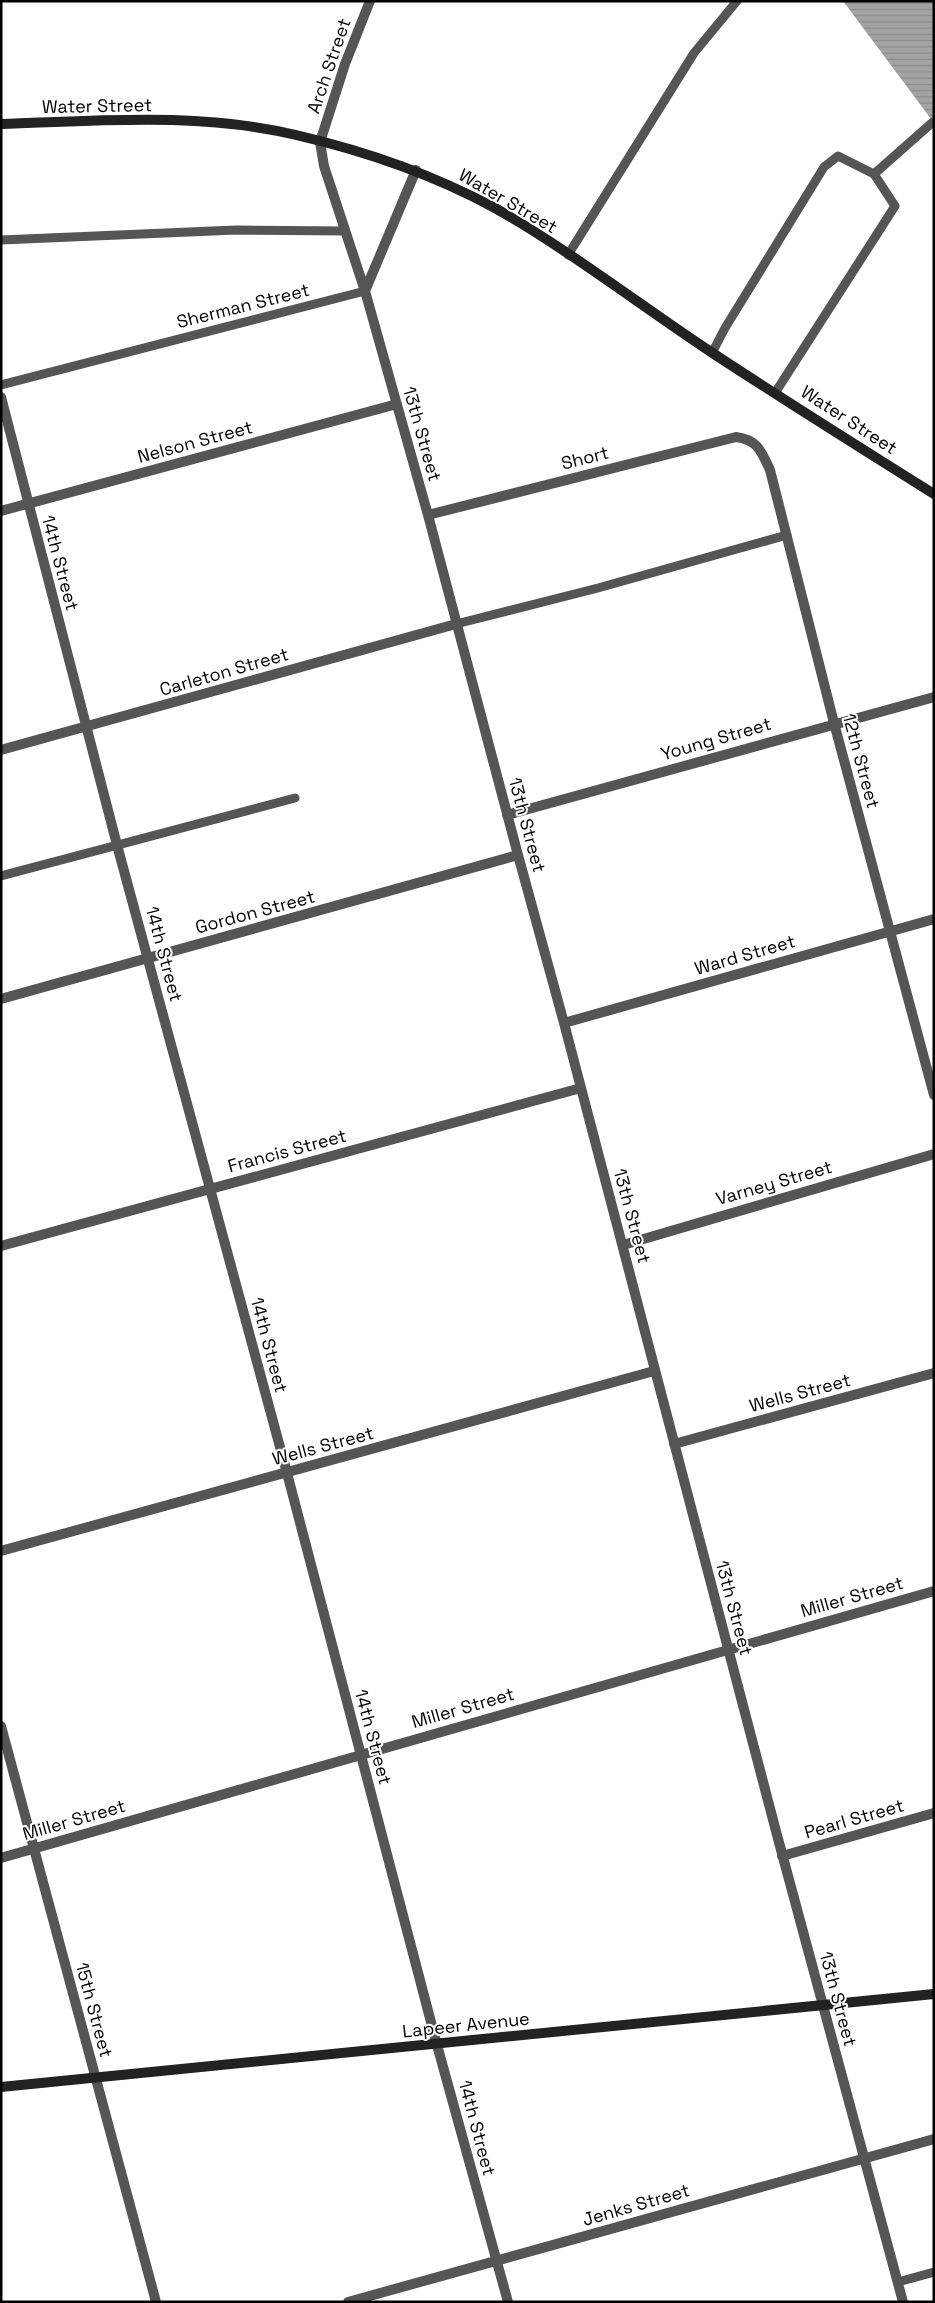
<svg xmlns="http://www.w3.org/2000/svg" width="935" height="2303" viewBox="0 0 935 2303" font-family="'Space Grotesk',sans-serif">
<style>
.water{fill:url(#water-rules)}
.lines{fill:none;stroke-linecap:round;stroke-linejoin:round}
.lane{stroke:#555;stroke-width:9}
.street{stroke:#555;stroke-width:10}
.secondary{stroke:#222;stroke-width:10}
.labels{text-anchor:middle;stroke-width:4;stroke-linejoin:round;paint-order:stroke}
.street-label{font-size:18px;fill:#000;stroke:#fff}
</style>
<defs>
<pattern id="water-rules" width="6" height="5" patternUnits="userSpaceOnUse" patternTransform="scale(1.25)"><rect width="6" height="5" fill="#a3a3a3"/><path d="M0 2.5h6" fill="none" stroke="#8b8b8b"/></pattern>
</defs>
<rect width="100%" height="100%" fill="#fff"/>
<path class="water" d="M 843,1 L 934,1 L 934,123 Z"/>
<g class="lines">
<path class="lane" d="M 874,174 L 933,122
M 1,240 L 236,230 L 345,231
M 568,255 L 694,53 L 737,1
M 712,353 L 725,328 L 824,167 L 838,156 L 874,174 L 895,206 L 775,393
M 1,385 L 365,291
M 456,624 L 598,588 L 787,535
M 1,876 L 295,798
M 898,2282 L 934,2272"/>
<path class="street" d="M 370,1 L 345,64 L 320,142 L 324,166 L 365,291 L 428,515 L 518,855 L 564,1023 L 777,1835 L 903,2302
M 365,291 L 416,170
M 1,397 L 117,845 L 287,1473 L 437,2045 L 508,2302
M 1,511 L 397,404
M 428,515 L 736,437 C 758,440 761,451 770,470 L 834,723 L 934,1095
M 1,750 L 456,624
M 507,815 L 934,697
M 1,999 L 518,855
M 564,1023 L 934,919
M 623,1245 L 934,1154
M 1,1246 L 581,1088
M 674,1444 L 934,1373
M 1,1551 L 654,1371
M 1,1726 L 156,2302
M 782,1856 L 934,1813
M 1,1858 L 934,1591
M 348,2302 L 934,2139"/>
<path class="secondary" d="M 1,124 C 99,121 200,112 296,135 C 365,151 432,174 495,208 C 569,250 640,305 711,352 C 784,400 859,447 934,494
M 1,2087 L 934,1994"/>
</g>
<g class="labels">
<g class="street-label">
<text transform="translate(329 66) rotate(-71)" y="6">Arch Street</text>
<text transform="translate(97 106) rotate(-1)" y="6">Water Street</text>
<text transform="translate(508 201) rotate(30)" y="6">Water Street</text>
<text transform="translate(243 306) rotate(-14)" y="6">Sherman Street</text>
<text transform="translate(849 420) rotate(33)" y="6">Water Street</text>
<text transform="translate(422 434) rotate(74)" y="6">13th Street</text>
<text transform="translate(195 442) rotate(-15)" y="6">Nelson Street</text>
<text transform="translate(585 458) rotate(-14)" y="6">Short</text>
<text transform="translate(60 563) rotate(75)" y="6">14th Street</text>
<text transform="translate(224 672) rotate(-16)" y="6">Carleton Street</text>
<text transform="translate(716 739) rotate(-16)" y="6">Young Street</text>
<text transform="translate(861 761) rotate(75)" y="6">12th Street</text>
<text transform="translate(527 825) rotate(75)" y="6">13th Street</text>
<text transform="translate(255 912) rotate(-15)" y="6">Gordon Street</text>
<text transform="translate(164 954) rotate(75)" y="6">14th Street</text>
<text transform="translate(745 955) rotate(-16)" y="6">Ward Street</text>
<text transform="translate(287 1151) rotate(-15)" y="6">Francis Street</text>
<text transform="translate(774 1183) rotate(-16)" y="6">Varney Street</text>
<text transform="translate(632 1216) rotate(75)" y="6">13th Street</text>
<text transform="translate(269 1345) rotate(75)" y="6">14th Street</text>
<text transform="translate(800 1393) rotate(-15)" y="6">Wells Street</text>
<text transform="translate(323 1446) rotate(-15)" y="6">Wells Street</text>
<text transform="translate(852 1597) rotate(-16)" y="6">Miller Street</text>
<text transform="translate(734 1608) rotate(75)" y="6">13th Street</text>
<text transform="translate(463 1708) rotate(-16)" y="6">Miller Street</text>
<text transform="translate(373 1737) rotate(75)" y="6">14th Street</text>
<text transform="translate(854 1819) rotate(-16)" y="6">Pearl Street</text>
<text transform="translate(74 1820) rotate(-16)" y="6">Miller Street</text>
<text transform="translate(838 1999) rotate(75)" y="6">13th Street</text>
<text transform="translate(94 2010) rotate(75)" y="6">15th Street</text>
<text transform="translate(466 2025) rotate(-6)" y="6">Lapeer Avenue</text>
<text transform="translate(477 2128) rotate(75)" y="6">14th Street</text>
<text transform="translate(636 2205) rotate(-16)" y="6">Jenks Street</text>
</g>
</g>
<rect width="935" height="2303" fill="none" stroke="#000000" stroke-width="5"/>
</svg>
